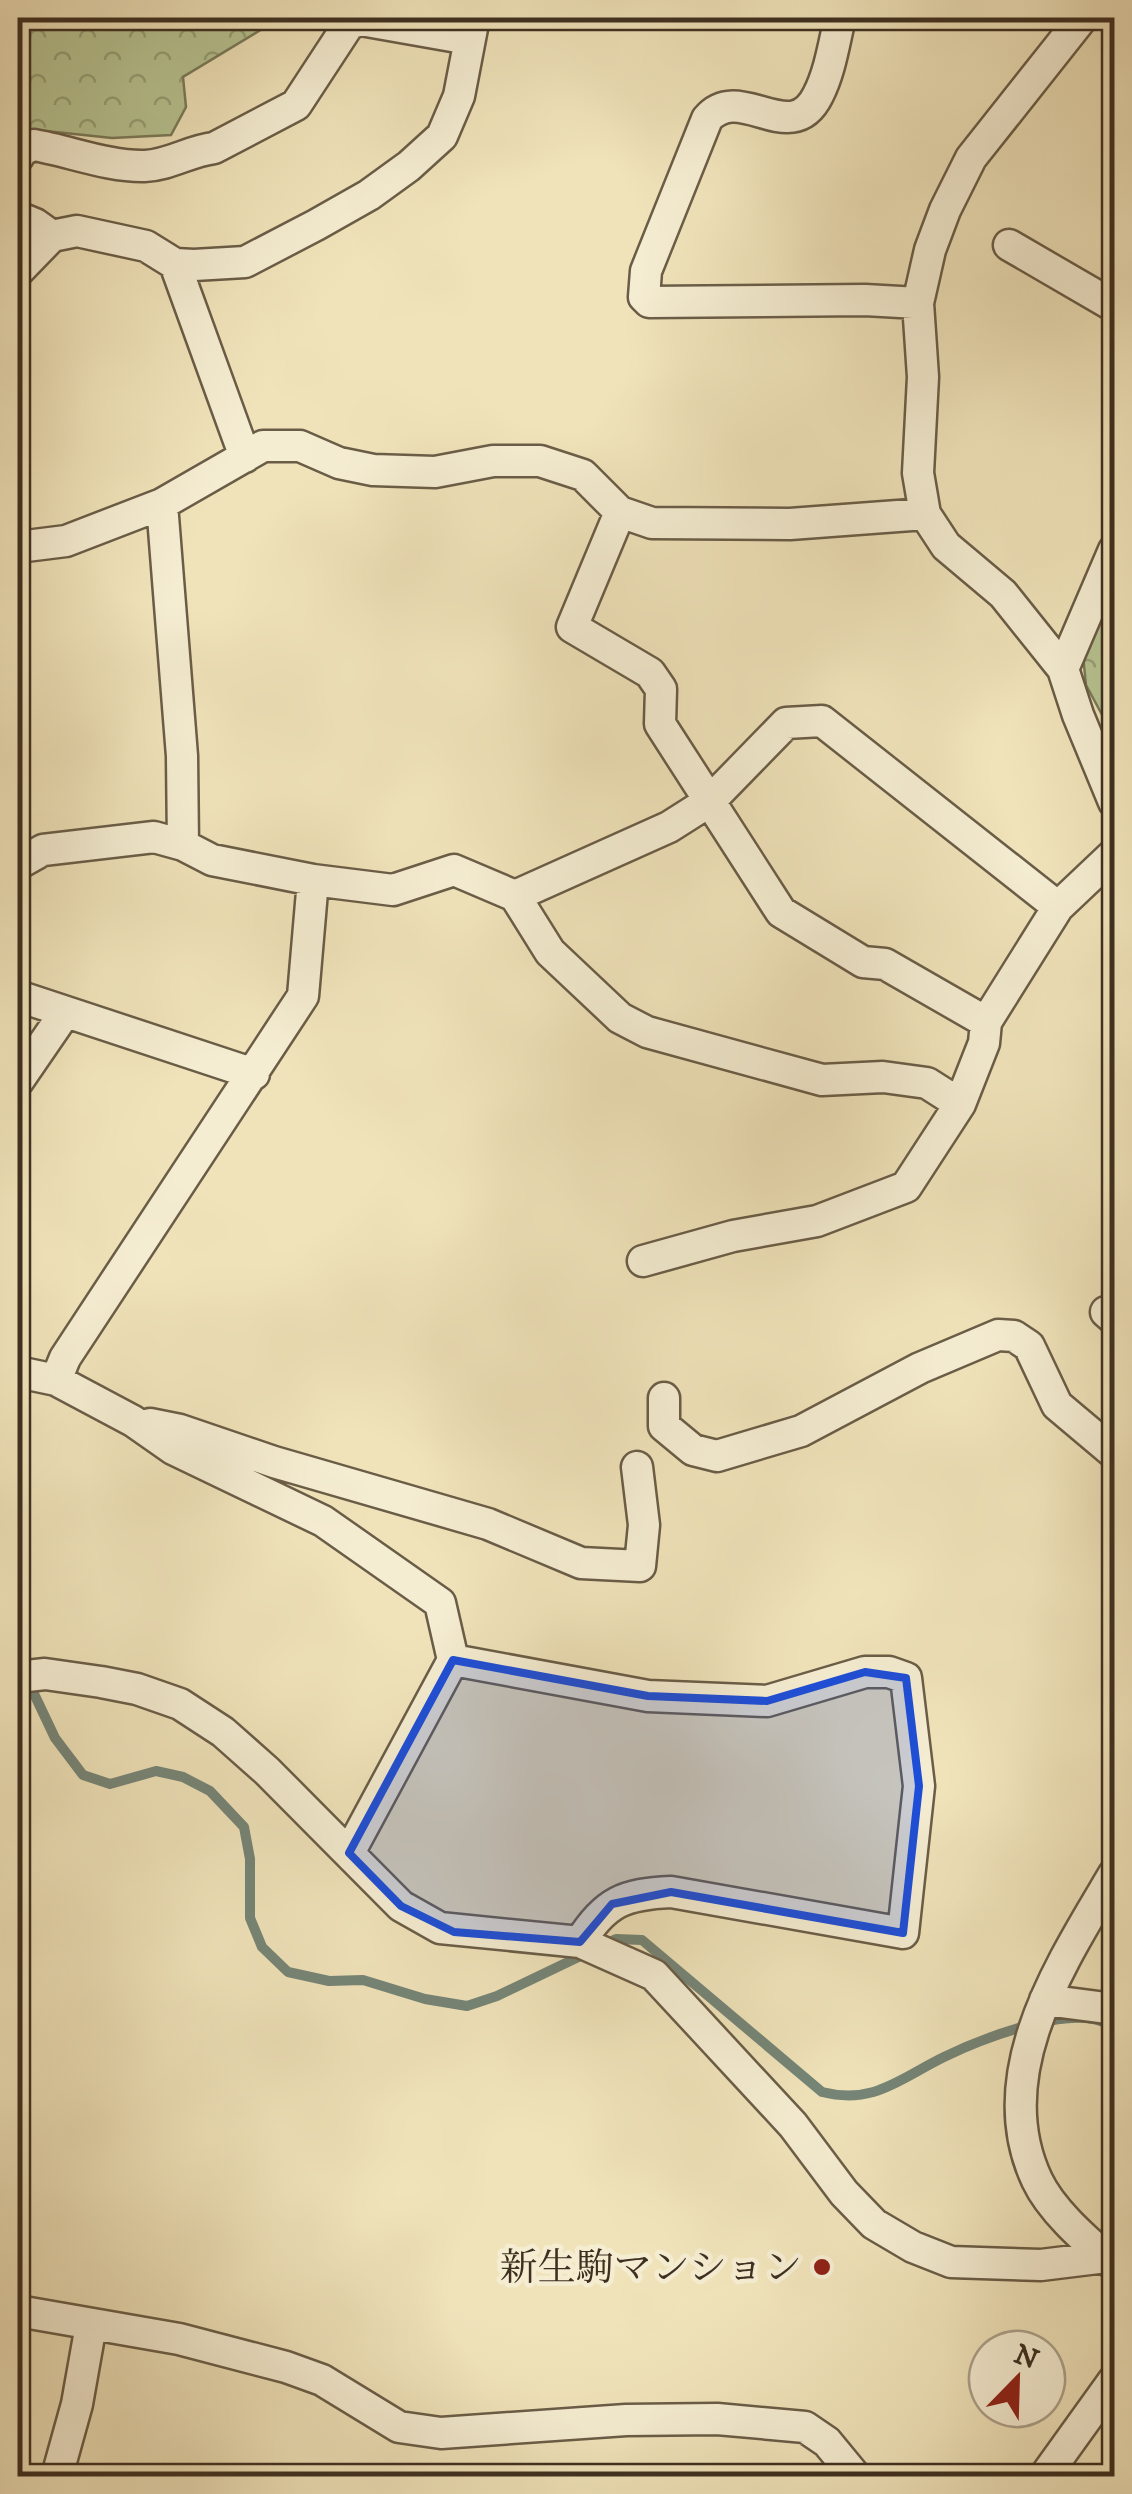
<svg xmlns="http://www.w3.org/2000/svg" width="1132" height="2494" viewBox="0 0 1132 2494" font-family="'IM FELL DW Pica','Noto Serif JP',serif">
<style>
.forest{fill:url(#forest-crowns);stroke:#7a7a5a;stroke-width:2.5}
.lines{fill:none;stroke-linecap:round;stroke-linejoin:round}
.stream{stroke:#758577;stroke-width:10}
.minor-casing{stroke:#6a5d47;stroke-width:35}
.minor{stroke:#f5edd2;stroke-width:30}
.marked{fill:#1d4ed8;fill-opacity:0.2;stroke:#1d4ed8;stroke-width:8;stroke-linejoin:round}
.poi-dot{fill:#8f2418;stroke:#f5edd2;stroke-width:4}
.labels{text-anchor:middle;stroke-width:9;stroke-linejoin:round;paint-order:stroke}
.poi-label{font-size:38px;fill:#3e3021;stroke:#f5edd2;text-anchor:end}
</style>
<defs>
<pattern id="forest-crowns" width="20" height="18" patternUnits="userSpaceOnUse" patternTransform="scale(2.5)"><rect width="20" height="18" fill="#b7c492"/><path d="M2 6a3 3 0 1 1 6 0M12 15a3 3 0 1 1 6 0" fill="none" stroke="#96a077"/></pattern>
</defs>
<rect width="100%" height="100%" fill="#f0e3ba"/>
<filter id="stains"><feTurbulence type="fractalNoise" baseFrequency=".002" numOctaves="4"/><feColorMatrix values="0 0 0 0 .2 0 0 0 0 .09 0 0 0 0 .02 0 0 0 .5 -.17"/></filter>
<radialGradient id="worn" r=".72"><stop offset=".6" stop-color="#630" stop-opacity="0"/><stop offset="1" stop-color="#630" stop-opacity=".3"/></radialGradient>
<path class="forest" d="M 18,18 L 321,18 L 272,23 L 183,77 L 186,107 L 171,135 L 112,138 L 46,131 L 18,138 Z
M 1114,591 L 1114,737 L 1086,685 L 1083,655 Z"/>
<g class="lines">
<path class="stream" d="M 18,1660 L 55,1738 L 83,1775 L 110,1784 L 156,1771 L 183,1777 L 210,1791 L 244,1827 L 250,1859 L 250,1918 L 262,1947 L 288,1972 L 329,1981 L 363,1980 L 425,1999 L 467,2006 L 497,1996 L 616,1939 L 642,1940 L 822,2092 C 874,2105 899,2079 944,2057 C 981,2039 1052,2012 1093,2019 C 1100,2020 1108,2024 1114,2027"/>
<g class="minor-casing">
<path id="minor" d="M 840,18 C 834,43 830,72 818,95 C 791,150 740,80 707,119 L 646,271 L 644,297 L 649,302 L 865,300 L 918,303
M 1082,18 L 971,158 L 945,210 L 930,250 L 918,303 L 923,377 L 918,473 L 925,514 L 946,546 L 1003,594 L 1063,669 L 1078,715 L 1114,802
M 18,157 L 22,150 L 34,145 C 69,151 109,167 145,166 C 170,165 189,151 214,148 L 296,105 L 349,24 L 361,20 L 469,39
M 18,217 L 35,224 L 52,236
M 1009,245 L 1114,306
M 175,264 L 245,457
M 18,271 L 52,236 L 77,231 L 146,246 L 175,264 L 194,265 L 245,262 L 316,225 L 369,195 L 409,166 L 442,136 L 459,96 L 474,18
M 162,504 L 182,756 L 183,845
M 620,512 L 572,627 L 650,673 L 661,689 L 660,724 L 781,912 L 863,962 L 885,964 L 986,1022
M 18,547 L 66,541 L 162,504 L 263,446 L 300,446 L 339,463 L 373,470 L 435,472 L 493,461 L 540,461 L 583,475 L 620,512 L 652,523 L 790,524 L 925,514
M 1063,669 L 1114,550
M 18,864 L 43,850 L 154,837 L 183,845 L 212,860 L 313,880 L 393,890 L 454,870 L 515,896 L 550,952 L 620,1018 L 647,1032 L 822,1080 L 883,1077 L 927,1083 L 960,1104
M 515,896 L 669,827 L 710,801 L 786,723 L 822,721 L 1058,907
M 18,996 L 254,1074
M 18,1081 L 64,1014
M 643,1261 L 733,1236 L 817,1221 L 906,1187 L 960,1104 L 984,1043 L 986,1022 L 1058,907 L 1114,854
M 1106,1312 L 1114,1319
M 18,1372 L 56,1380 L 133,1421 L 173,1449 L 323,1521 L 440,1603 L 453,1660 L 349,1853
M 56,1380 L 65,1358 L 303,996 L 313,880
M 664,1398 L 664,1426 L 693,1450 L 717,1456 L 801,1431 L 920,1368 L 998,1335 L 1014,1336 L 1029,1346 L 1057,1405 L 1114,1453
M 150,1424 L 180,1430 L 274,1462 L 488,1524 L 581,1563 L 640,1566 L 644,1525 L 637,1467
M 453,1660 L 648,1696 L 767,1701 L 865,1672 L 889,1672 L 906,1678 L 919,1786 L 903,1933 L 671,1892 C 624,1894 605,1902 580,1942
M 18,1677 L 45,1674 L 101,1682 L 137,1689 L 180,1704 L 223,1732 L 267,1771 L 401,1906 L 440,1928 L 580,1942 L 654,1975 L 793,2125 L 844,2193 L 874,2224 L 913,2247 L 951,2262 L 1041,2265 L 1106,2257
M 1114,1874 C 1062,1962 987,2074 1037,2180 C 1052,2212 1088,2242 1114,2265
M 1045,2000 L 1114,2009
M 18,2311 L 179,2339 L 286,2367 L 322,2380 L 399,2427 L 441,2433 L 626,2420 L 717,2419 L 805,2427 L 827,2442 L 855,2476
M 57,2476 L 77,2404 L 91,2325
M 1045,2476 L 1114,2380"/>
</g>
<use href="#minor" class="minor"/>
</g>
<path class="marked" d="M 453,1660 L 648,1696 L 767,1701 L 865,1672 L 906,1678 L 919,1786 L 903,1933 L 671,1892 L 612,1904 L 580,1942 L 454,1932 L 401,1906 L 349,1853 Z"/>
<circle class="poi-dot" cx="822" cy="2267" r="10"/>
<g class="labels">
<g class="poi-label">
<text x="802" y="2280">新生駒マンション</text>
</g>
</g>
<rect width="1132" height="2494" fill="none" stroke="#f0e3ba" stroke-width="60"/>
<rect x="20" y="20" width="1092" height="2454" fill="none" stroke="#3e3021" stroke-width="5"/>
<rect x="30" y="30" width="1072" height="2434" fill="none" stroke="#3e3021" stroke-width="2.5"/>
<g transform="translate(1017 2379) rotate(23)"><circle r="48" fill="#f5edd2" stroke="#aca18b" stroke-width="2.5"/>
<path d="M0-8L18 38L0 25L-18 38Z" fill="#8f2418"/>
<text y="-15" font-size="28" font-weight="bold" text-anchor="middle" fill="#3e3021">N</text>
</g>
<rect width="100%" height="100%" filter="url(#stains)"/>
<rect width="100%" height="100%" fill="url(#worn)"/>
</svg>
